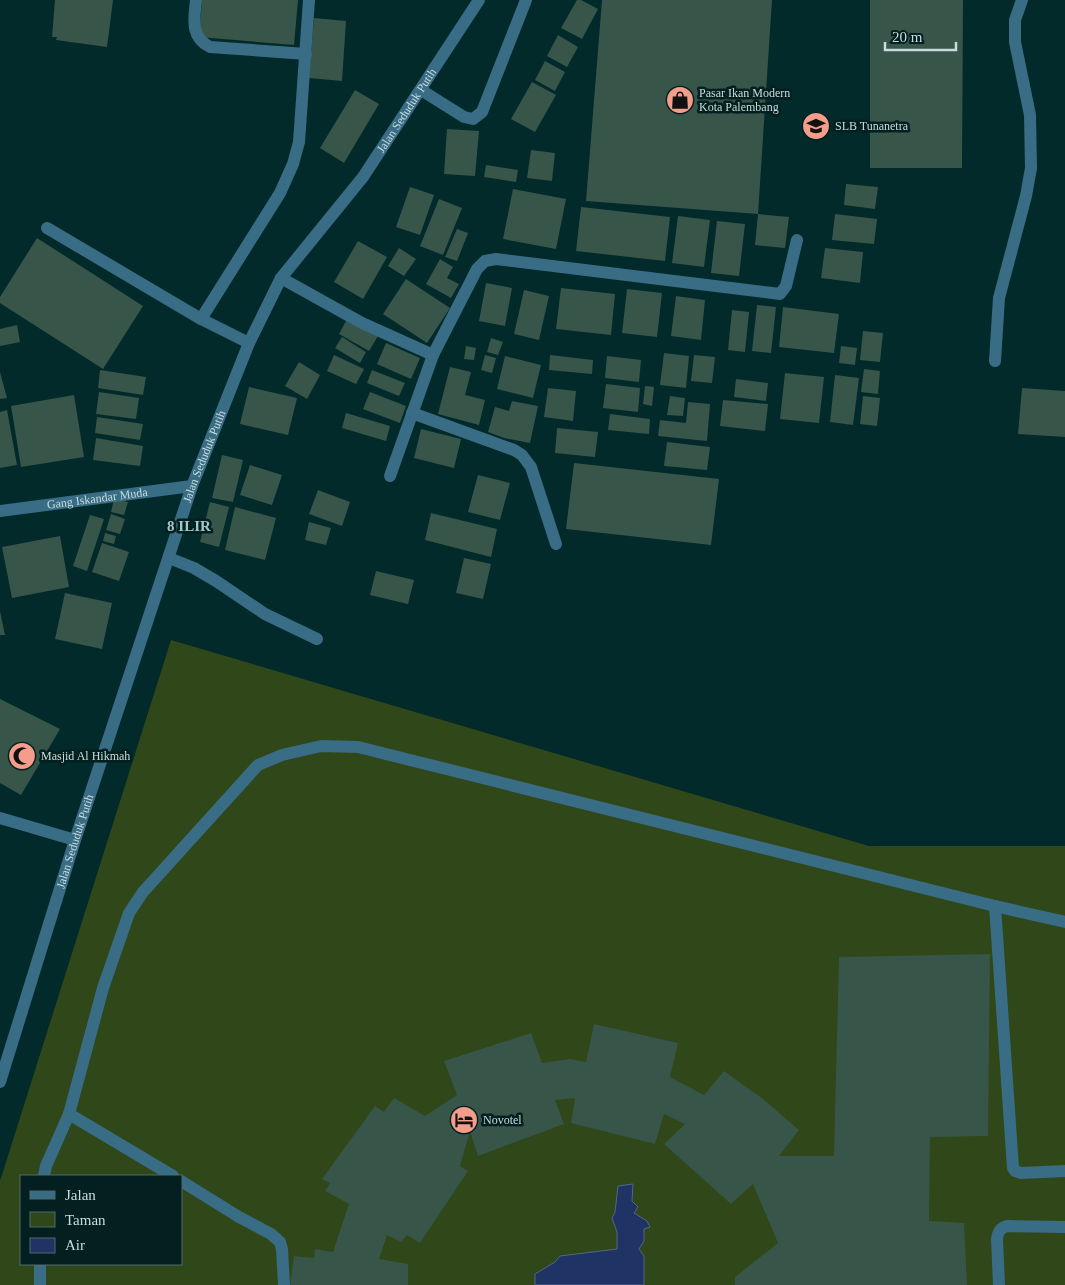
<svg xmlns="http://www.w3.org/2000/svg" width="1065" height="1285" viewBox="0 0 1065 1285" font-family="Georgia,serif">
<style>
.green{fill:#2f4719;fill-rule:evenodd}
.water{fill:#1f3364;stroke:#526688}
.building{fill:#375548}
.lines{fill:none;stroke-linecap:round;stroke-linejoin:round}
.minor{stroke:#396c85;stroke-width:12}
.labels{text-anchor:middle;stroke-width:5;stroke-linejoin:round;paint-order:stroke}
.poi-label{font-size:12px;fill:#c8dcdc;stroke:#031f20;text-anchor:start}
.street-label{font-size:12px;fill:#c8dcdc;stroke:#031f20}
.quarter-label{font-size:15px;font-weight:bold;fill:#a1c8c9;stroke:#031f20}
</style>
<rect width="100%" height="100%" fill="#022a2b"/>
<path class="green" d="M 171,640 L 869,846 L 1065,846 L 1065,1285 L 0,1285 L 0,1181 ZM 21,1176 L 181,1176 L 181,1264 L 21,1264 Z"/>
<path class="water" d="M 633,1184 L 632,1201 L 638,1207 L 634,1213 L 647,1221 L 650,1227 L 644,1229 L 644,1241 L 639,1249 L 644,1256 L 644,1285 L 535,1285 L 535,1274 L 555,1262 L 560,1256 L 617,1249 L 617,1232 L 612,1218 L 615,1212 L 618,1186 Z"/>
<path class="building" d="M 55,0 L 113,0 L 107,47 L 56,40 L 57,37 L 52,37 Z
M 202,0 L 298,0 L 294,45 L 199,37 Z
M 577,0 L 581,0 L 598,9 L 582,39 L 561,28 Z
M 602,0 L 772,0 L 758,214 L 789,217 L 785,248 L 755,245 L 758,214 L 586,201 Z
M 870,0 L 963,0 L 962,168 L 870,168 Z
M 314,18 L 346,21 L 342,81 L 309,78 Z
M 558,35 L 578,47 L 567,67 L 547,56 Z
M 545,61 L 565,72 L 555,91 L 535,80 Z
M 532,82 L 556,95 L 535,132 L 511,119 Z
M 355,90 L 379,104 L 344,163 L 320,148 Z
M 447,129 L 479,131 L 475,176 L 444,174 Z
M 531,150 L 555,153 L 552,181 L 527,178 Z
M 486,165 L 518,170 L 516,182 L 484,177 Z
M 846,184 L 878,187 L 875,209 L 844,205 Z
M 410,187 L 434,195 L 420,235 L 396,227 Z
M 513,189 L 566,199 L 556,249 L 503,239 Z
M 439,199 L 462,208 L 443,255 L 420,246 Z
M 581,207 L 670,217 L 665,261 L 576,251 Z
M 835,214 L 877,219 L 874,244 L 832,240 Z
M 678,216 L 710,220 L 704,267 L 672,263 Z
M 717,221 L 745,224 L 739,276 L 711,273 Z
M 457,229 L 468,233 L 457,261 L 445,257 Z
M 37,238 L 143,306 L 103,369 L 0,303 L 0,297 Z
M 358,241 L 387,257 L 363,299 L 334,282 Z
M 399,248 L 416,259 L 404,276 L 388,266 Z
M 825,248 L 863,252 L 860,283 L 821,278 Z
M 440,259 L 453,267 L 447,278 L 459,284 L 451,298 L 426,284 Z
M 406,279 L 450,308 L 427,343 L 383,314 Z
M 486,283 L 512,288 L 505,326 L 479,321 Z
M 561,288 L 615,294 L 611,335 L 556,329 Z
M 627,289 L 662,293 L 657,337 L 622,333 Z
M 524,290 L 549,296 L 539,340 L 514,334 Z
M 676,296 L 705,300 L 701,340 L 671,336 Z
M 757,305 L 776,307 L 771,353 L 752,351 Z
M 783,307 L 839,314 L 834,353 L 779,347 Z
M 732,310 L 749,312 L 745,352 L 728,350 Z
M 347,319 L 378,336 L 369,351 L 339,334 Z
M 17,325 L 20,342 L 0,346 L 0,329 Z
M 863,331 L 883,333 L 880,362 L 860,360 Z
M 342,337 L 366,352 L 360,363 L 335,348 Z
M 491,338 L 503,342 L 498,355 L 487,352 Z
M 386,343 L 420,358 L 411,379 L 377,364 Z
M 466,346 L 476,348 L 474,360 L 464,359 Z
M 841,346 L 857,348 L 855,365 L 839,363 Z
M 664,353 L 689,356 L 686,388 L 660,385 Z
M 334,355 L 364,369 L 356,384 L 327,371 Z
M 485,355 L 496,358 L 492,373 L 481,370 Z
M 550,355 L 593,360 L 592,374 L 549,370 Z
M 694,355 L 715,357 L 712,383 L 691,381 Z
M 505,356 L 541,365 L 533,398 L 497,389 Z
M 607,356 L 641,360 L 639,382 L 605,378 Z
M 299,362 L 320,375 L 307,399 L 285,386 Z
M 450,367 L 471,372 L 465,395 L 485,400 L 479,425 L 438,414 Z
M 864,369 L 880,371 L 878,394 L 861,392 Z
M 100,370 L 146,377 L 143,395 L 98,388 Z
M 372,370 L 405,383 L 399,396 L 367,383 Z
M 0,372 L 7,398 L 0,399 Z
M 785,373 L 824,377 L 819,423 L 780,419 Z
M 835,375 L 859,378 L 853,425 L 830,422 Z
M 736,379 L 768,383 L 766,401 L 734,397 Z
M 606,384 L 640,388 L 638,412 L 603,408 Z
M 645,386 L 654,387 L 652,406 L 643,404 Z
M 249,387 L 297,398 L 288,435 L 240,424 Z
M 548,388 L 576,391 L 573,421 L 544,417 Z
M 1022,388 L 1065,391 L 1065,437 L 1018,434 Z
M 99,392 L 139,398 L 136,419 L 96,414 Z
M 370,392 L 406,406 L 400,423 L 363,409 Z
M 74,395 L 84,457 L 21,467 L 11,406 Z
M 670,396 L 685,398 L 683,416 L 667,415 Z
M 863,396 L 880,398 L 877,426 L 860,424 Z
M 723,400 L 768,404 L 765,431 L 720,426 Z
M 512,401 L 538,406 L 530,443 L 504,438 L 488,432 L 495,407 L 509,411 Z
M 688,402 L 710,404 L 707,441 L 658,436 L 660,420 L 686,423 Z
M 7,410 L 17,465 L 0,468 L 0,412 Z
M 346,413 L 390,426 L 386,441 L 342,428 Z
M 610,414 L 650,419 L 649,434 L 608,430 Z
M 97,417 L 143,424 L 140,440 L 95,433 Z
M 557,428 L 598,432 L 595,457 L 555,453 Z
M 421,429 L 461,439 L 454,468 L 414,458 Z
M 96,438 L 143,446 L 140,466 L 93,460 Z
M 667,442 L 710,447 L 707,470 L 664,466 Z
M 222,455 L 243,460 L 233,502 L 212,498 Z
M 574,463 L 719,479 L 711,545 L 566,529 Z
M 250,465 L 282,475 L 272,505 L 240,495 Z
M 478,475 L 510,483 L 500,520 L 468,512 Z
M 318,490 L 350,502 L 342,526 L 309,514 Z
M 114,499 L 128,502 L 124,515 L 111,512 Z
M 210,502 L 229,507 L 219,547 L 200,542 Z
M 235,507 L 276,518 L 265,560 L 225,550 Z
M 431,513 L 497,529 L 491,557 L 425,540 Z
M 111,514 L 125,519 L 120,534 L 106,530 Z
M 90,515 L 104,519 L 87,571 L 73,566 Z
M 309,522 L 331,528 L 326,545 L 305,540 Z
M 105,533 L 116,536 L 114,544 L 103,541 Z
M 60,536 L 69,587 L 12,598 L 2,547 Z
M 102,543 L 129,552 L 119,581 L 92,572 Z
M 464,558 L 491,564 L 483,599 L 456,593 Z
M 376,571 L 414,580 L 408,604 L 370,595 Z
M 65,593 L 112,603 L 102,649 L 55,639 Z
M 0,611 L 5,635 L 0,635 Z
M 0,699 L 60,729 L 21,795 L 0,783 Z
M 990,954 L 988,1136 L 930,1137 L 929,1221 L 964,1223 L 967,1285 L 735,1285 L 735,1277 L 778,1243 L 753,1184 L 731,1204 L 664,1144 L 685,1124 L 664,1114 L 655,1144 L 571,1123 L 575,1098 L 555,1100 L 564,1124 L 478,1156 L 470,1131 L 460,1166 L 468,1171 L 420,1243 L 407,1235 L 401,1242 L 387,1235 L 379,1259 L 408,1264 L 408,1285 L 290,1285 L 294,1256 L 314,1258 L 315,1249 L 333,1252 L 349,1204 L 325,1191 L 330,1183 L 322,1179 L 375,1106 L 384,1112 L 394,1098 L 425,1116 L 457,1095 L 444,1061 L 531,1033 L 542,1063 L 570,1059 L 586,1062 L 594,1024 L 678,1043 L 670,1077 L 704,1095 L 724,1071 L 763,1099 L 799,1130 L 779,1156 L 834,1156 L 839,957 Z"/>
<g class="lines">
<g class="minor">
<path d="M 196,0 C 194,19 190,37 210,47 L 306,54"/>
<path d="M 421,90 L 464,117 L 473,119 L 482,112 L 526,0"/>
<path d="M 47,228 L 201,319 L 249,343"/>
<path d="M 281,278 L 362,323 L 433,355 L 390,476"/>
<path d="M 201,319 L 280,193 L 293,164 L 299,142 L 309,0"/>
<path d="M 433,355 L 477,269 L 485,261 L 496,259 L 780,294 L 786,286 L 797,240"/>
<path d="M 995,361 L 999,298 L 1026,196 L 1031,168 L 1030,115 L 1015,42 L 1015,20 L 1022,0"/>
<path d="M 412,413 L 514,450 L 522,455 L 531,467 L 556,544"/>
<path id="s1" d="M 0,511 L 192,486"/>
<path d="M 169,558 L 194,568 L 216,581 L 265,614 L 317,639"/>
<path d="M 0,818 L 75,840"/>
<path d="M 995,906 L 1013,1168 L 1015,1171 L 1021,1173 L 1065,1171"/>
<path id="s2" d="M 0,1082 L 75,840 L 192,486 L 249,343 L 281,278 L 363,177 L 479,0"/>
<path d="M 69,1114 L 173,1176"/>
<path d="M 44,1176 L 46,1166 L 69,1114 L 103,988 L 129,913 L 143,892 L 258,765 L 282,755 L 321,746 L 358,747 L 995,906 L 1065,922"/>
<path d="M 181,1181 L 239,1217 L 271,1234 L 280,1242 L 282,1249 L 284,1285"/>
<path d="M 40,1264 L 40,1285"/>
<path d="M 999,1285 L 997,1239 C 998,1232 1000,1228 1007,1226 L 1065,1227"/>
</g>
</g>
<defs>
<g id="shop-disc" transform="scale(1.4375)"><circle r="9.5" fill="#f49d8b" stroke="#031f20"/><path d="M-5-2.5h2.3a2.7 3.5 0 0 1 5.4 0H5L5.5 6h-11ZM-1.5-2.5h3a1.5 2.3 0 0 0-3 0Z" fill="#111"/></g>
<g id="school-disc" transform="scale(1.4375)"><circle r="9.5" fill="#f49d8b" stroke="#031f20"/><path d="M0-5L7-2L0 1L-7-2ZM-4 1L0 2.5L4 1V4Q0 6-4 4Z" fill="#111"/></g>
<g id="mosque-disc" transform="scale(1.4375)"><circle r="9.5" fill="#f49d8b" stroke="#031f20"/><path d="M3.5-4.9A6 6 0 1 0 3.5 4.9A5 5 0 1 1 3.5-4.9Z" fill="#111"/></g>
<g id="hotel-disc" transform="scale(1.4375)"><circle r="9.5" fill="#f49d8b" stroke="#031f20"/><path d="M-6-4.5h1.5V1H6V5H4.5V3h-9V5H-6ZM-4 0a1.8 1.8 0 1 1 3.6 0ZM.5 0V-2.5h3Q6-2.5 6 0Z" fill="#111"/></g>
</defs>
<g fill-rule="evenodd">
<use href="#shop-disc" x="680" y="100"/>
<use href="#school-disc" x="816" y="126"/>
<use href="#mosque-disc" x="22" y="756"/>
<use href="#hotel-disc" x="464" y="1120"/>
</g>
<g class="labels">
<g class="poi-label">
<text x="699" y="97">Pasar Ikan Modern<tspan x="699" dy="14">Kota Palembang</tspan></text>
<text x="835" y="130">SLB Tunanetra</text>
<text x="41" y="760">Masjid Al Hikmah</text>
<text x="483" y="1124">Novotel</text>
</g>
<g class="street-label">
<text dy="4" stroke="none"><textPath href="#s2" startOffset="1062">Jalan Seduduk Putih</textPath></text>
<text dy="4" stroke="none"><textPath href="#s2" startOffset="658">Jalan Seduduk Putih</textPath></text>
<text dy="4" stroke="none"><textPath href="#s1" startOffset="98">Gang Iskandar Muda</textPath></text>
<text dy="4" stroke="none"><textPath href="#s2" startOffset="252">Jalan Seduduk Putih</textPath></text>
</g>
<g class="quarter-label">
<text x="189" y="531">8 ILIR</text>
</g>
</g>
<rect x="20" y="1175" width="162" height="90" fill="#031f20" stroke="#526b6b"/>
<rect x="30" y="1191" width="25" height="8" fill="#396c85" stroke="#526b6b"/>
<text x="65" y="1200" font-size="15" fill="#c8dcdc">Jalan</text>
<rect x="30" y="1212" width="25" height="15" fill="#2f4719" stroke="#526b6b"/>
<text x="65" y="1225" font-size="15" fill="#c8dcdc">Taman</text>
<rect x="30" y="1238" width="25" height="15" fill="#1f3364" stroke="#526b6b"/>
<text x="65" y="1250" font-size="15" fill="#c8dcdc">Air</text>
<path d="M885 42v8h71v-8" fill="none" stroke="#c8dcdc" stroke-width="2.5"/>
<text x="892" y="42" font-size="15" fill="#c8dcdc" stroke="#031f20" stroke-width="4" paint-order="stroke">20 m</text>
</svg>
